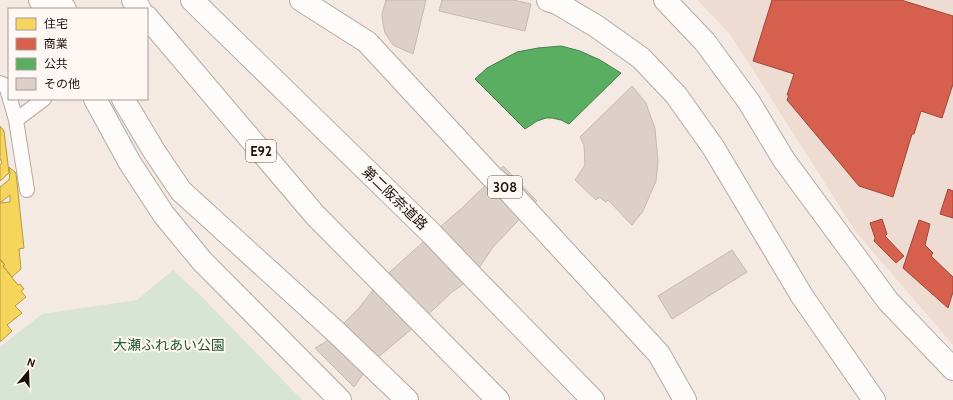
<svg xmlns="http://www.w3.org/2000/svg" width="953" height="400" viewBox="0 0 953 400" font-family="Cabin,'Noto Sans JP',sans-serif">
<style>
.built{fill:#eedbd1}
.green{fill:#d8e5d4}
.homes{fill:#f6d55c;stroke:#b59a43}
.shops{fill:#d6604d;stroke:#9e4839}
.public{fill:#5aae61;stroke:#487f47}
.building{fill:#ddd0cb;stroke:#c6b9b4}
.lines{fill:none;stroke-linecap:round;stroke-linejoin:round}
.service-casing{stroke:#b4a9a3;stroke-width:16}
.minor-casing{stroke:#b4a9a3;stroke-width:24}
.tertiary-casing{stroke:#b4a9a3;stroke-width:24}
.motorway-casing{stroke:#b4a9a3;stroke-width:24}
.service{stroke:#fefcfb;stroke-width:14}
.minor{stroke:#fefcfb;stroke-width:22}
.tertiary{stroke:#fefcfb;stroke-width:22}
.motorway{stroke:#fefcfb;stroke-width:22}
.labels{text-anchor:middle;stroke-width:4;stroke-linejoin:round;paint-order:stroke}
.shield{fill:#fff7f3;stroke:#615550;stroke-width:1}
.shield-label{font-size:13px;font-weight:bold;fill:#1d100a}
.street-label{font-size:14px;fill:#1d100a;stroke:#fff7f3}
.park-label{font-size:14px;fill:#255936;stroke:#fff7f3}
</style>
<rect width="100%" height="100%" fill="#f5e9e3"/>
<path class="built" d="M 697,0 L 953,0 L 953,345 L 856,232 L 730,34 Z"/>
<path class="green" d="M 173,270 L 200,295 L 302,400 L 0,400 L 0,347 L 42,314 L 137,300 Z"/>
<path class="homes" d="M 0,126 L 4,131 L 9,173 L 0,181 L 0,165 L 2,163 L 0,158 Z
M 9,167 L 16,173 L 24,248 L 19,249 L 21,269 L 12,277 L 3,266 L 5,265 L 0,259 L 0,203 L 10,202 L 10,195 L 0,203 L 0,187 L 9,180 L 10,173 Z
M 0,260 L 5,265 L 3,266 L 18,285 L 20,284 L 24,289 L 21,291 L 26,297 L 15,306 L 22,313 L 7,325 L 12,331 L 0,342 Z"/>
<path class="shops" d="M 772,0 L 901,0 L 953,16 L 953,84 L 942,118 L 921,111 L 914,134 L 912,134 L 893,197 L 859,186 L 787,100 L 789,95 L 787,95 L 794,74 L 753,61 Z
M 948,189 L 953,191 L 953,218 L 940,214 Z
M 882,219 L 887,234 L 885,236 L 904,256 L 896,263 L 874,241 L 875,238 L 870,223 Z
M 919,220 L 930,224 L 925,245 L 933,253 L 931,256 L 953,277 L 953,292 L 948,308 L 903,268 Z"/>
<path class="public" d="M 561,46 L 580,51 L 600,60 L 621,73 L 569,124 L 561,120 L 552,118 L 546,118 L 537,121 L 525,129 L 475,79 L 487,68 L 517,52 L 538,48 Z"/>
<path class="building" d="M 386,0 L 426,0 L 413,54 L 393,45 L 385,33 L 383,24 L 382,14 Z
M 442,0 L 513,0 L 531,4 L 525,31 L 439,11 Z
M 632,86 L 646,103 L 650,115 L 655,128 L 658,162 L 656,181 L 643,211 L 632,225 L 608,200 L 606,202 L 599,197 L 596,200 L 575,180 L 585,165 L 584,145 L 580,137 Z
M 503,166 L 537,201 L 493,247 L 473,277 L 451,293 L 420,322 L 370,364 L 354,387 L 315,348 L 324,343 L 359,308 L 380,281 L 432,234 L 462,208 L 493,178 Z
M 732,250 L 747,272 L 672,319 L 658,296 Z"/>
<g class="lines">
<g class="service-casing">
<path id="service" d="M 0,83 L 6,86 L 9,96
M 10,99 L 16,120 L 27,190
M 16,120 L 44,99"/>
</g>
<g class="minor-casing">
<path id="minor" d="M 665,0 L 705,42 L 749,102 L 784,160 L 888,301 L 953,369"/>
</g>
<g class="tertiary-casing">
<path id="tertiary" d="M 40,0 L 45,9
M 548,0 L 557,3 L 596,26 L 641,58 L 676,95 L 713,147 L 802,296 L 874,400
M 95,99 L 130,163 L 164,215 L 202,261 L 340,400"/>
</g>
<g class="motorway-casing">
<path id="motorway" d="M 58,0 L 65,9
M 133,0 L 140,9
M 192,0 L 432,234 L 473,277 L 593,400
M 301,0 L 367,42 L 493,178 L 506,188 L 659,354 L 685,400
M 147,17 L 315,215 L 498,400
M 123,99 L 154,151 L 181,191 L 335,331 L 407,400"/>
</g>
<use href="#service" class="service"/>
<use href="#minor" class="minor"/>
<use href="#tertiary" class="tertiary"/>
<use href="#motorway" class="motorway"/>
</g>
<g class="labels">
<g class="shield">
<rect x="246" y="140" width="30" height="22" rx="3"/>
<rect x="488" y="176" width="34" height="22" rx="3"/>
</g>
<g class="shield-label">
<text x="261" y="156">E92</text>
<text x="505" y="192">308</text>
</g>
<g class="street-label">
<text transform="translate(395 198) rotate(44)" y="5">第二阪奈道路</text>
</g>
<g class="park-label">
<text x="169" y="350">大瀬ふれあい公園</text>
</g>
</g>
<rect x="8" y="8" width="140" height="92" fill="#fff7f3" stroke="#a59b96"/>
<rect x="16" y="18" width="20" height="12" fill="#f6d55c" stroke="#a59b96"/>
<text x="44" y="28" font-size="12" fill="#1d100a">住宅</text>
<rect x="16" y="38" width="20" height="12" fill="#d6604d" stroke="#a59b96"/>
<text x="44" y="48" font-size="12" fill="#1d100a">商業</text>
<rect x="16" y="58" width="20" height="12" fill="#5aae61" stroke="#a59b96"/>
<text x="44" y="68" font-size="12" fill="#1d100a">公共</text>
<rect x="16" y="78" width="20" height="12" fill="#ddd0cb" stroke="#a59b96"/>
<text x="44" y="88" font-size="12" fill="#1d100a">その他</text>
<g transform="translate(28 372) rotate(19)" stroke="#fff7f3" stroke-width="3" paint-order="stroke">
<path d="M0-3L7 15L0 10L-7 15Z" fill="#1d100a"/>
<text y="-6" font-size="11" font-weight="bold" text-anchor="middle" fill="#1d100a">N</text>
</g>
</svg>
